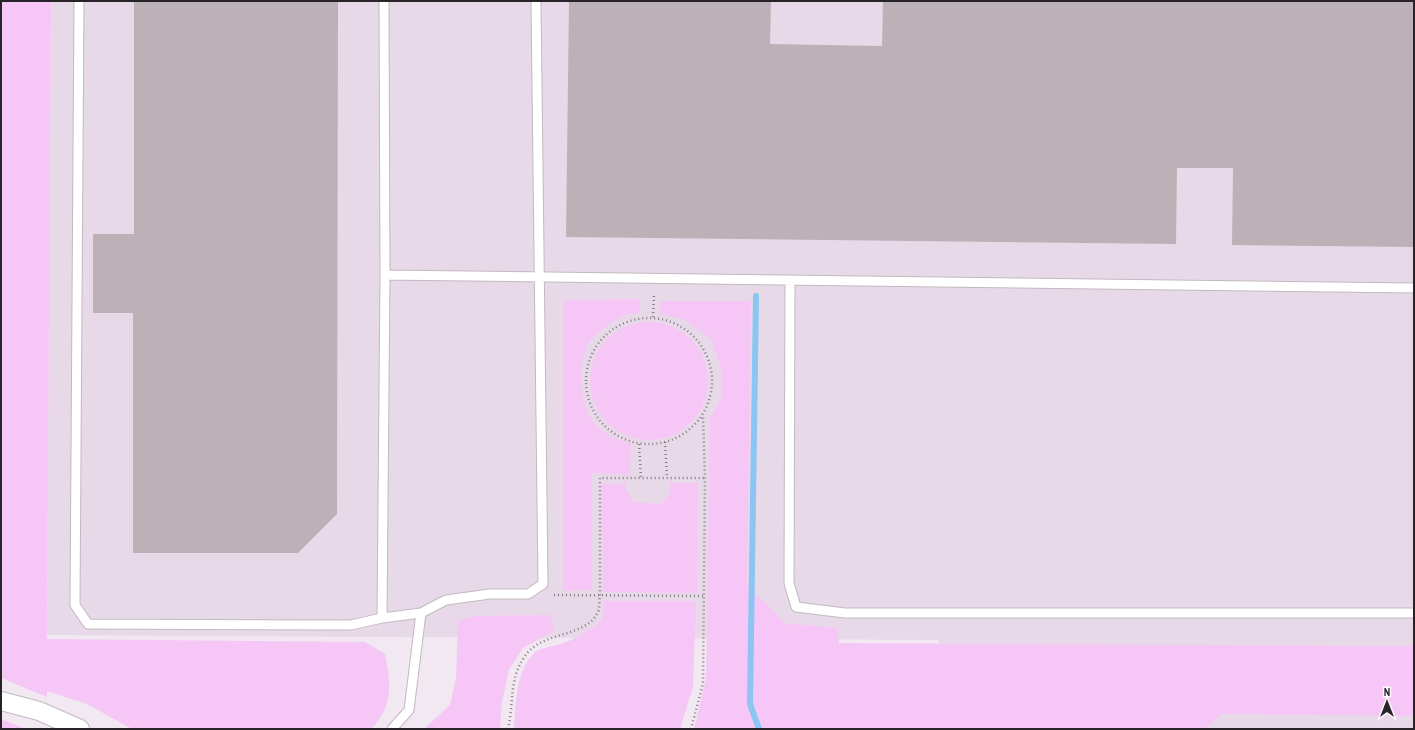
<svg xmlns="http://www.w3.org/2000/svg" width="1415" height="730" viewBox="0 0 1415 730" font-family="'Archivo Narrow',sans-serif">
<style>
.built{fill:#e8d9e8}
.green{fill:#f6c7f6}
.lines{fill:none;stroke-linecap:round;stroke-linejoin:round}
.stream{stroke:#8bc5f3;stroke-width:6}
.building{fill:#bdb1b8}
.lane-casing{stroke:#c2b9c1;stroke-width:11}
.street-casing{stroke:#c2b9c1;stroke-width:20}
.path{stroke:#857e85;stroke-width:2.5;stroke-dasharray:1 3;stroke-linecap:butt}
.lane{stroke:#fff;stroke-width:9}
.street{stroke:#fff;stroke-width:18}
</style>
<rect width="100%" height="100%" fill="#f1e8f1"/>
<path class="built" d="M 51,1 L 1414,1 L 1414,729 L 939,729 L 939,640 L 47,635 Z"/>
<path class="green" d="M 1,1 L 51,1 L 47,639 L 365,642 L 385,654 C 391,684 394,705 371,729 L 132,729 L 87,704 L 47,691 L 47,697 L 1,678 Z
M 640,299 L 640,313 C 635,313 629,313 625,315 C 619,317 596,333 592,338 C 574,363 578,416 605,433 C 613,438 622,441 631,444 L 630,475 L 592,473 L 592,590 L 563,591 L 563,305 L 566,300 Z
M 660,301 L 751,301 L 747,588 L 768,605 L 784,623 L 837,628 L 839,643 L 1414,646 L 1414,716 L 1221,714 L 1205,729 L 694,729 L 706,679 L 710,419 L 721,398 L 721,368 L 711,339 L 683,319 L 660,314 Z
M590 381a59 59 0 1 1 118 0a59 59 0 1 1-118 0Z
M 626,483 L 626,490 L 634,502 L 661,504 L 670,493 L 670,483 L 698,483 L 697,593 L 603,592 L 602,484 Z
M 604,601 L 696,601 L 693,687 L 680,729 L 514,729 C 516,705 515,672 534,653 C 541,647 557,646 566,642 C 579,637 591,629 602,620 Z
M 552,615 L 553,632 L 523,648 L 509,670 L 502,702 L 500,729 L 424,729 L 450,705 L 456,678 L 458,621 L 475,616 Z
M 1,719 L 26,729 L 1,729 Z"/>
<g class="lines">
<path class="stream" d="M 756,296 L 750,704 L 759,729"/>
</g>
<path class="building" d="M 134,1 L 338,1 L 337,514 L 298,553 L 133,553 L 133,313 L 93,313 L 93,234 L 134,234 Z
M 569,1 L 771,1 L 770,44 L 882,46 L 883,1 L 1414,1 L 1414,247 L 1232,245 L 1233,168 L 1177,168 L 1176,244 L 566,237 Z"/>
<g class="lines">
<g class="lane-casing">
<path id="lane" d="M 79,1 L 75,605 L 88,624 L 351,625 L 382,618
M 384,1 L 385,275 L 382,618 L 421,613
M 385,275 L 1414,288
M 790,280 L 789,583 L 796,607 L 845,613 L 1414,613
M 392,729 L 409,710 L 421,613 L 446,600 L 490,594 L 528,594 L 543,584 L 536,1"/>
</g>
<g class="street-casing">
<path id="street" d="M 1,701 L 39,711 L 80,729"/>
</g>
<path class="path" d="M 653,317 L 654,294
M586 381a63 63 0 1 1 126 0a63 63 0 1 1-126 0Z
M 665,442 L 667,478
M 639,444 L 641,478
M 554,595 L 704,596
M 508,729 C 514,703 509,678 525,656 C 542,631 583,638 597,614 C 600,610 599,601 600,596 L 600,478 L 705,478
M 691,729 L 703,684 L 705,478 L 703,416"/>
<use href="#lane" class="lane"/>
<use href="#street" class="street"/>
</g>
<rect width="1415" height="730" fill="none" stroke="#272327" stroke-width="4"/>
<g transform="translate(1387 702)" stroke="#fff5fe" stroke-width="3" paint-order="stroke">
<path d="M0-3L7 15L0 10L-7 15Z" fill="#272327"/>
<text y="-6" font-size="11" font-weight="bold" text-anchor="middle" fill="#272327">N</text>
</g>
</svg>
